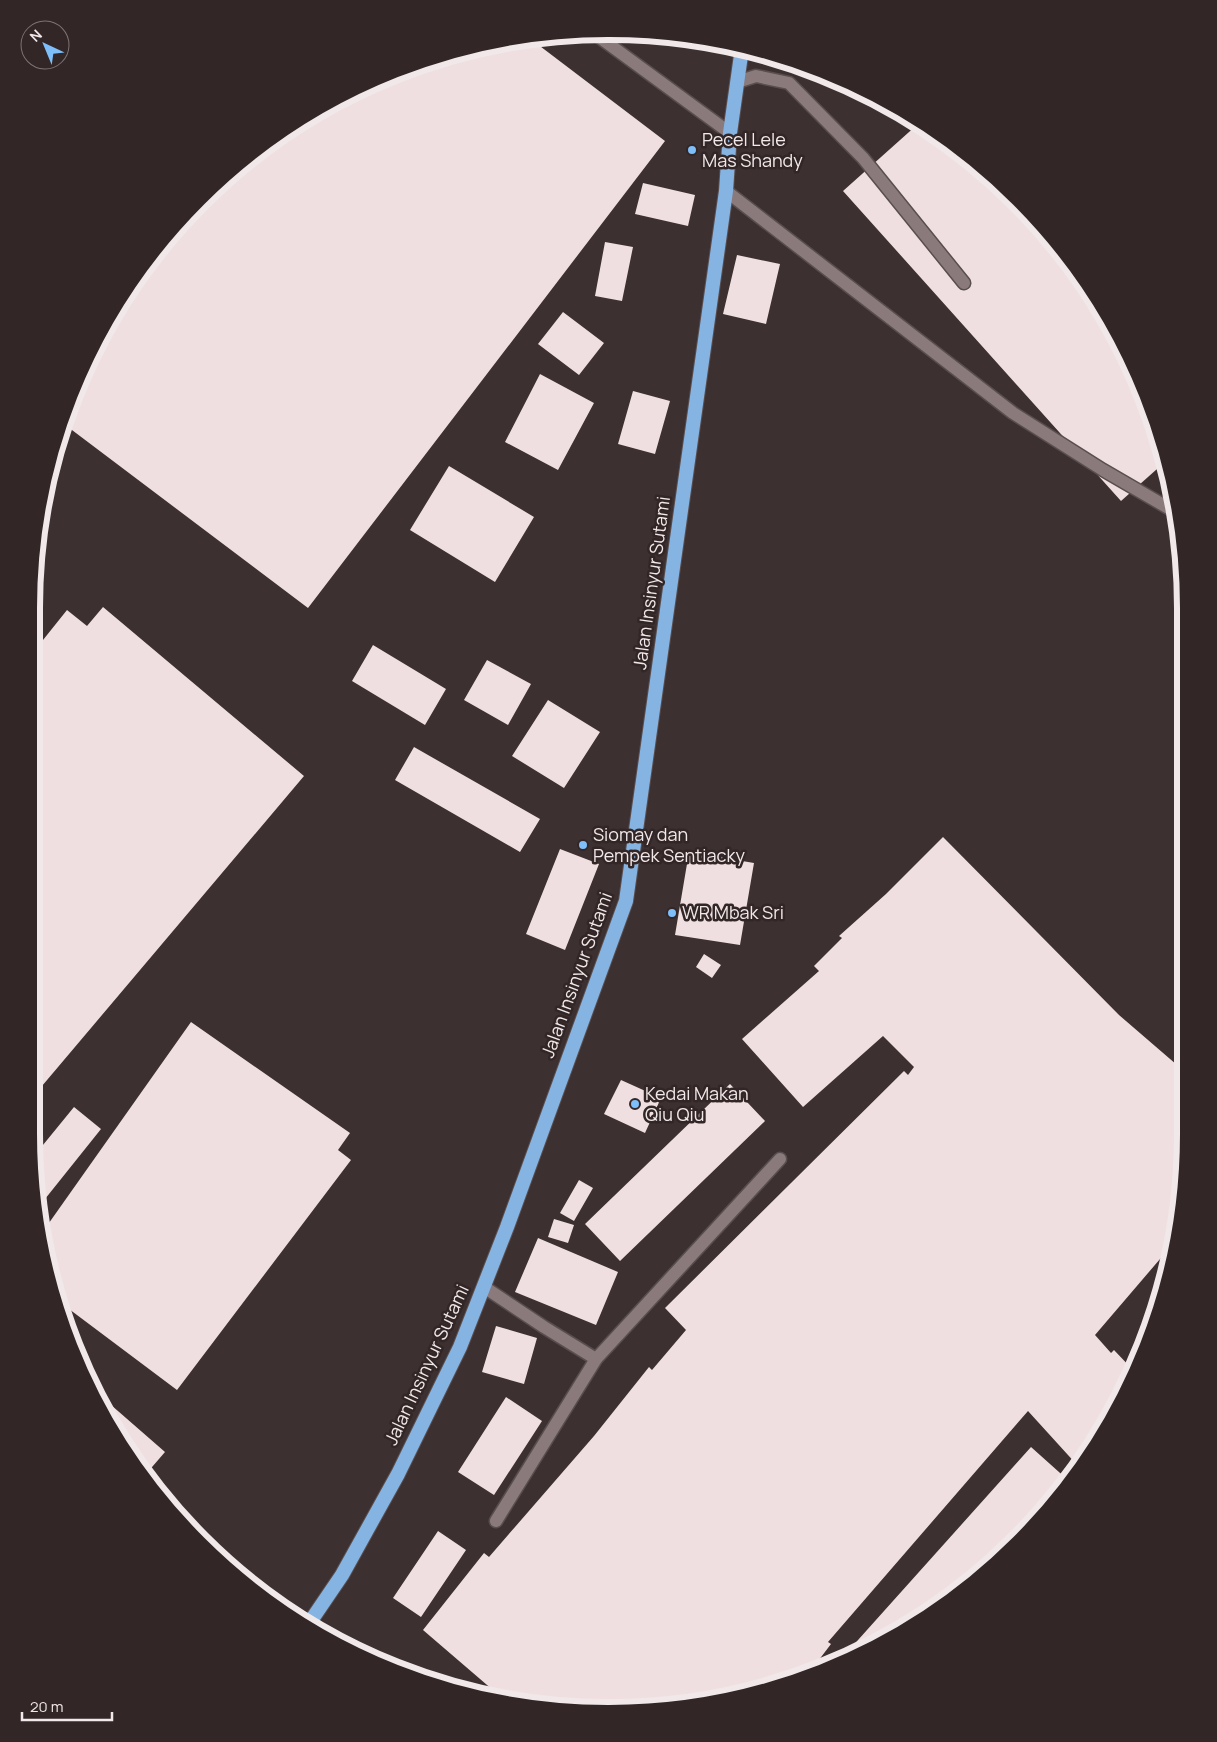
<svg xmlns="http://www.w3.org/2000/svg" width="1217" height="1742" viewBox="0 0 1217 1742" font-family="Manrope,sans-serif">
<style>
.building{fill:#f0dfe1}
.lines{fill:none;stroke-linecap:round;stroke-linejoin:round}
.service-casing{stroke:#594e4f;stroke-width:15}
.minor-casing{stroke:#594e4f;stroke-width:15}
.trunk-casing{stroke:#594e4f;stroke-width:16}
.service{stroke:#8a7a7c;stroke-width:12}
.minor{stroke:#8a7a7c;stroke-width:12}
.trunk{stroke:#86b4e2;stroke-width:14}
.poi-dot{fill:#7ebef9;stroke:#322627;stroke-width:2}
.labels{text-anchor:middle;stroke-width:5;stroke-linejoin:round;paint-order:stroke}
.poi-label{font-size:18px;fill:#f1e8e9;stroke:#322627;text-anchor:start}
.street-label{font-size:18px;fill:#f1e8e9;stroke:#322627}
.rim{fill:none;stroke:#f1e8e9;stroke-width:6}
</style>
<rect width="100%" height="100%" fill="#3d3031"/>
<path class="building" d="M 528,37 L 665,141 L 308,608 L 64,424 L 75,388 L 109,320 L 151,257 L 228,175 L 320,109 L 423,62 Z
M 815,72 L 827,77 L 823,81 Z
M 918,124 L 960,150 L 1042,228 L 1126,353 L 1166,461 L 1121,501 L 843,191 Z
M 643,183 L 695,195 L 688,226 L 635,214 Z
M 605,242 L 633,247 L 622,301 L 595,296 Z
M 737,255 L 780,264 L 766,324 L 723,314 Z
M 563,312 L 604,343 L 579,375 L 538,344 Z
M 540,374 L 594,403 L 558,470 L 505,442 Z
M 633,391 L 670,401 L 655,454 L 618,444 Z
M 449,466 L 534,517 L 495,582 L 410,530 Z
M 103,607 L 304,776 L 31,1099 L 31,655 L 67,610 L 87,626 Z
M 373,645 L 446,689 L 425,725 L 352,681 Z
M 487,660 L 531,684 L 508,725 L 464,700 Z
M 548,700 L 600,732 L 564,788 L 512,756 Z
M 414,747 L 540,819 L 520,852 L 395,780 Z
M 943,837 L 1119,1015 L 1184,1071 L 1185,1171 L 1172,1245 L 1095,1335 L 1111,1353 L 1114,1350 L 1133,1370 L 1126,1389 L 1078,1466 L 1028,1411 L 828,1642 L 831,1644 L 812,1669 L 721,1700 L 609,1711 L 533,1706 L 501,1697 L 423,1630 L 484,1553 L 489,1557 L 594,1436 L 649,1367 L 652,1370 L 686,1330 L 665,1308 L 904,1071 L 908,1075 L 914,1067 L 883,1036 L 803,1107 L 742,1039 L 819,971 L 814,966 L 842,938 L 839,936 L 886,894 Z
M 560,849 L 599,864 L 565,950 L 526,934 Z
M 689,852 L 754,863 L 740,945 L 675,935 Z
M 704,954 L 721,965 L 712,978 L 696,967 Z
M 191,1022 L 350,1133 L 338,1150 L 351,1160 L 177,1390 L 57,1300 L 51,1283 L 44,1230 Z
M 621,1080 L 661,1098 L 645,1133 L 604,1114 Z
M 730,1084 L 765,1121 L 620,1261 L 585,1224 Z
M 74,1107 L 101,1129 L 41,1204 L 34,1156 Z
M 579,1180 L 593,1188 L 574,1221 L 560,1213 Z
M 554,1219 L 574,1225 L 568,1243 L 548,1237 Z
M 538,1238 L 618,1272 L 596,1325 L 515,1292 Z
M 1155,1311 L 1153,1318 L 1151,1322 L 1148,1319 Z
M 496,1326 L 537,1338 L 524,1384 L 482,1372 Z
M 95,1391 L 165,1452 L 146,1474 L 128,1454 Z
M 506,1397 L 542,1421 L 494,1495 L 458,1472 Z
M 1031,1447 L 1069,1481 L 1067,1485 L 989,1567 L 864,1651 L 841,1659 Z
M 438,1531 L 466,1550 L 421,1617 L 393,1598 Z"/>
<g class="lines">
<g class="service-casing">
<path id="service" d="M 737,82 L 756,76 L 789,83 L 863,158 L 964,283
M 484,1287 L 544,1327 L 596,1359 L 496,1521
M 596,1359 L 780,1159"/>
</g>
<g class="minor-casing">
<path id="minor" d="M 595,34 L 730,133
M 726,191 L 1013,413 L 1103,470 L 1177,513"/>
</g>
<g class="trunk-casing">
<path id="trunk" d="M 308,1625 L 342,1575 L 398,1474 L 460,1347 L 507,1227 L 626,901 L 726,191 L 730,133 L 742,48"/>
</g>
<use href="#service" class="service"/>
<use href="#minor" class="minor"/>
<use href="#trunk" class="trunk"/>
</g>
<g class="poi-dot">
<circle cx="692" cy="150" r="5"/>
<circle cx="583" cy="845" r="5"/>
<circle cx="672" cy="913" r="5"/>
<circle cx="635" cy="1104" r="5"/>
</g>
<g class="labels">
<g class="poi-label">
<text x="702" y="146">Pecel Lele<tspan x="702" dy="21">Mas Shandy</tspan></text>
<text x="593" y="841">Siomay dan<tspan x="593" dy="21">Pempek Sentiacky</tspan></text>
<text x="682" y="919">WR Mbak Sri</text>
<text x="645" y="1100">Kedai Makan<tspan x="645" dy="21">Qiu Qiu</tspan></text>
</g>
<g class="street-label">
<text transform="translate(652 583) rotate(-82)" y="6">Jalan Insinyur Sutami</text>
<text transform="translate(577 975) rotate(-70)" y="6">Jalan Insinyur Sutami</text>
<text transform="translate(427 1365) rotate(-65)" y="6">Jalan Insinyur Sutami</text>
</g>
</g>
<path d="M0 0H1217V1742H0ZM608 40H609A568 568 0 0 1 1177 608V1134A568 568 0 0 1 609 1702H608A568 568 0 0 1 40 1134V608A568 568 0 0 1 608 40Z" fill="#322627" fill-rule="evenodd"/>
<path class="rim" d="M608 40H609A568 568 0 0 1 1177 608V1134A568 568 0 0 1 609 1702H608A568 568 0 0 1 40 1134V608A568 568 0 0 1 608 40Z"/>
<g transform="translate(45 45) rotate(316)"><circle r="24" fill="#322627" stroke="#7e7475"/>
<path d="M0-4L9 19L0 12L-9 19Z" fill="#7ebef9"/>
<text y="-8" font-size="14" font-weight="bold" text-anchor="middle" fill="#f1e8e9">N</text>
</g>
<path d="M22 1712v8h90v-8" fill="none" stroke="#f1e8e9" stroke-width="2.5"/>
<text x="30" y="1712" font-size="15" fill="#f1e8e9" stroke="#322627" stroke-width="4" paint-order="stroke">20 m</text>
</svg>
